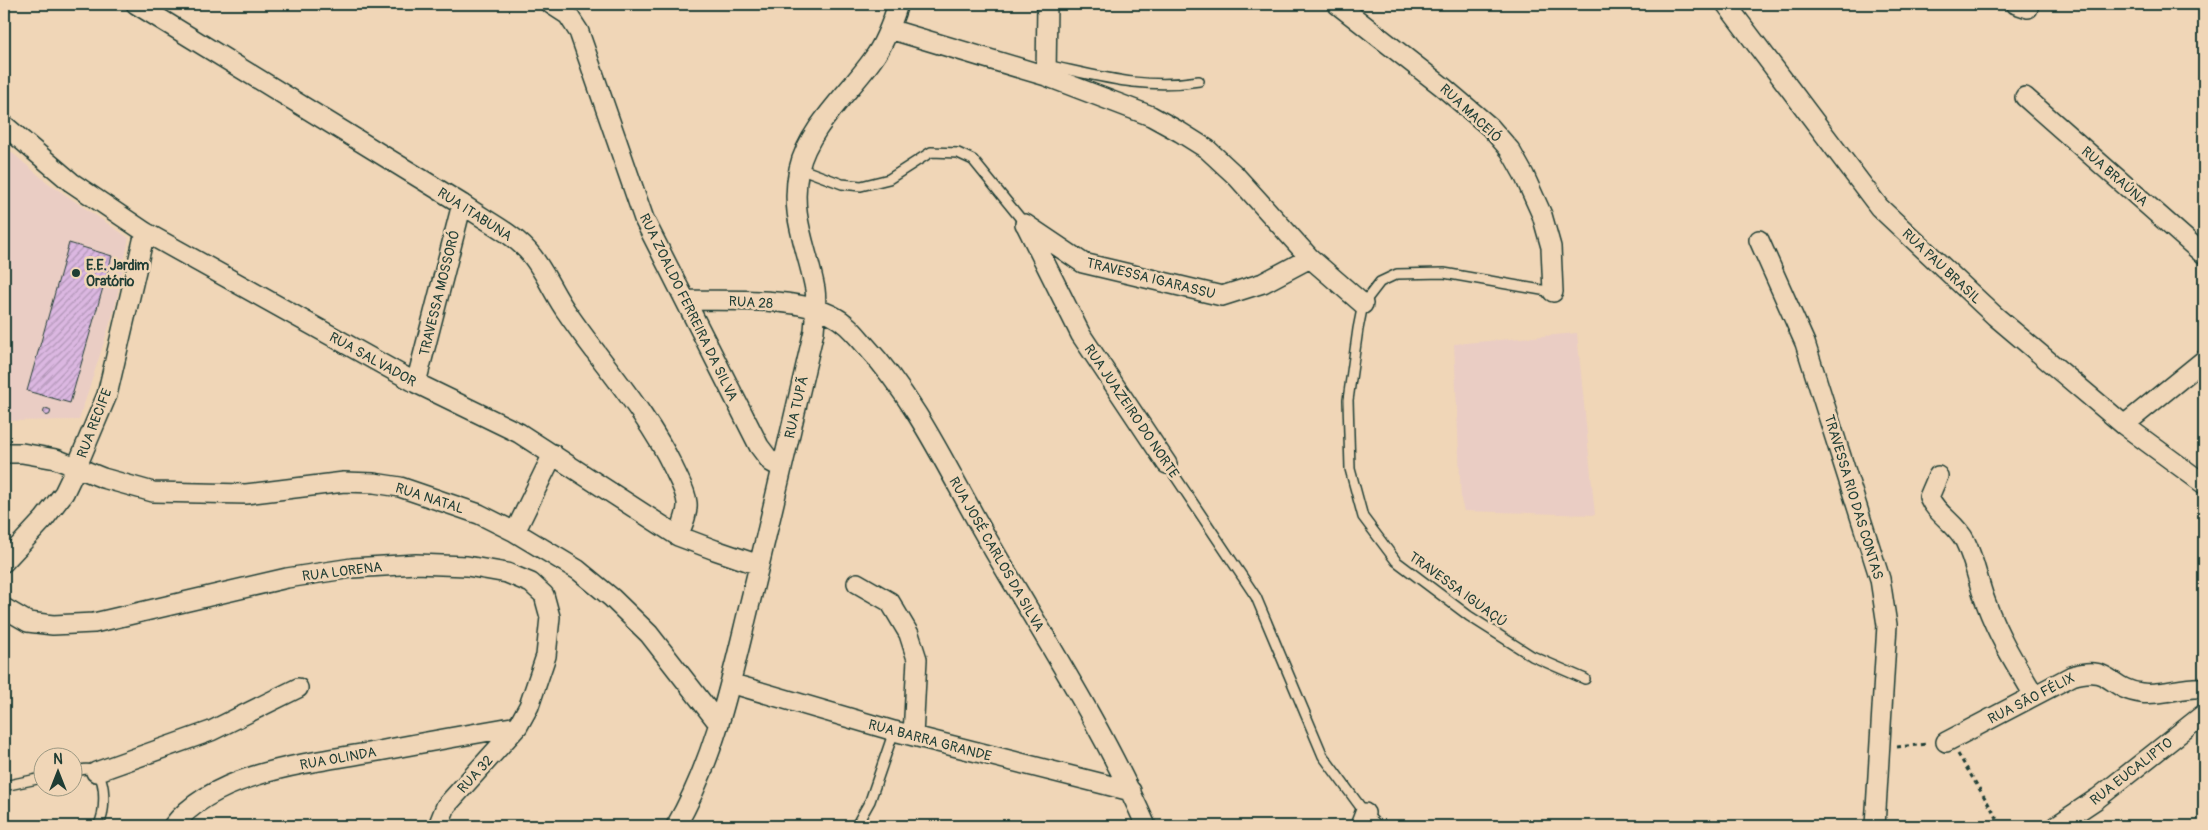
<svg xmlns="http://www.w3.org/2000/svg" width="2208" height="830" viewBox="0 0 2208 830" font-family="Pangolin,sans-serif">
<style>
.built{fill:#eacdc4}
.building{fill:url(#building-hatch);stroke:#1f3d34}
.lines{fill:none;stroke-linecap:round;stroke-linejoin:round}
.lane-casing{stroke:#1f3d34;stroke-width:12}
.street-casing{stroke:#1f3d34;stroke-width:22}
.path{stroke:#1f3d34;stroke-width:3;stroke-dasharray:4 4;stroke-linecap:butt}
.lane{stroke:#f0d6b7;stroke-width:9}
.street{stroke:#f0d6b7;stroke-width:19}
.poi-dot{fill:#1f3d34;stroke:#f0d6b7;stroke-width:2}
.labels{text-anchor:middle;stroke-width:5;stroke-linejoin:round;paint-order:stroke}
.street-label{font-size:14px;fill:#1f3d34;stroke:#f0d6b7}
.poi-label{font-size:14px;font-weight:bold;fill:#1f3d34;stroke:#f0d6b7;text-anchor:start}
</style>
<defs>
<pattern id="building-hatch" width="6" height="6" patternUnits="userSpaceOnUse" patternTransform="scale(1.25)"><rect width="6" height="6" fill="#dbb7e1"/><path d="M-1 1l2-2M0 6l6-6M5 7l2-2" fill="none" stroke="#b196b7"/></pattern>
</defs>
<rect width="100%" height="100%" fill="#f0d6b7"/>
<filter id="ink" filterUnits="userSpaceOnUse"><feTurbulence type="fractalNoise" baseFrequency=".02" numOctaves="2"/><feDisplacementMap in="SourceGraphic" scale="10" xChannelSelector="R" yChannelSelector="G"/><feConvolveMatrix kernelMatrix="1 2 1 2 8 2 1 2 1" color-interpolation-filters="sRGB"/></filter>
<g filter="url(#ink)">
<path class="built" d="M 4,146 L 48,183 L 129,238 L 115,308 L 79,420 L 4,421 Z
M 1577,333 L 1595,515 L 1464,511 L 1461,500 L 1454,344 Z"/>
<path class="building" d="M 69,243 L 112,256 L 70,403 L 27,391 Z
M43.5 412a3.5 3.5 0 1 1 7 0a3.5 3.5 0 1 1-7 0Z"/>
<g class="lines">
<g class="lane-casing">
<path id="lane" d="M 1046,65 C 1099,76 1144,90 1199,81
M 799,168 L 842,184 L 861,186 L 889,179 L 931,152 L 958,153 L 973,160 L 1025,224
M 1553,292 L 1444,273 L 1397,274 L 1380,282 L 1363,304 L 1358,329 L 1348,400 L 1350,469 L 1363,517 L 1396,561 L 1469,616 L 1532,656 L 1585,679
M 1167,464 L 1256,597 L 1323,756 L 1365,813 L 1378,826
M 72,772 C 80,770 89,767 96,772 C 107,781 105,815 98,826
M 4,786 L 42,778
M 856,826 L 870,801 L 894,731"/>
</g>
<g class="street-casing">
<path id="street" d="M 136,4 L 462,204 C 483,219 509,231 527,250 C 544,268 553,294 568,314 C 603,365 646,411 673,467 C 678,478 686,491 687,503 C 688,514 682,526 678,536
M 551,4 L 568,15 L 579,32 L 644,219 L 759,446 L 771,462 L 782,468
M 1337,4 L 1443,87 L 1490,127 L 1510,150 L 1524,175 L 1542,215 L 1551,247 L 1553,292
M 1726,4 L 1879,207 L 1995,316 L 2124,425 L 2204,484
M 2016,4 L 2028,8
M 889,29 L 1046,76 L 1151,116 L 1180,132 L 1207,149 L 1236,176 L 1310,258 L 1363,304
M 1046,76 L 1047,4
M 2025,97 L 2204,255
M 4,125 L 71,182 L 145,232 L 416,383 L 519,433 L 678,536 L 715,550 L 759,565
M 1025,224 L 1083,263 L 1222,296 L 1263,283 L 1310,258
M 1026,225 L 1081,335 L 1167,464
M 1759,240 L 1805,343 L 1880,579 L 1887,625 L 1875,826
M 686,300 C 728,301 799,296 835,317 C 847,323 856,335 865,345 C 918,402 950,475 989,542 C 1043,636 1103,727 1146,826
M 416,383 L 462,204
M 2124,425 L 2204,360
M 4,453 L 22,453 L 56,459 L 103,478 L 153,492 L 246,494 L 344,482 L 374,483 L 400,487 L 479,514 L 515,532 L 578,570 L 612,598 L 649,634 L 719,724
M 1938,476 L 1929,497 C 1936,514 1957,524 1965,541 C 1975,561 1978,583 1986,603 C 1998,636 2016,665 2034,695
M 515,532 L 553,454
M 4,562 L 44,519 L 64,493 L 77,466 L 107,395 L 145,232
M 857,583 L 890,602 L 909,634 L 917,659 L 913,736
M 4,608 L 28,622 L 53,625 L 94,623 L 287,578 L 352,568 L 416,564 L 467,566 L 507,573 L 531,583 L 544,595 L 550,617 L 546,656 L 529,706 L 518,726 L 446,806 L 438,826
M 730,683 L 894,731 L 1131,791
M 1946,742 L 2072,676 C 2111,664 2108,689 2141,693 C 2162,696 2183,686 2204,688
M 96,772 L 211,731 L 298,688
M 173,826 C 215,771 315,762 379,751 C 425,742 472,734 518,726
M 676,826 C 714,760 730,685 748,611 C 771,518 792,424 814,331 C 815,317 817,303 815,289 C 807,246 789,215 799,169 C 808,128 849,93 873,59 C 885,43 892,23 898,4
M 1360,826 L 1365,813
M 2056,826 L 2098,798 L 2204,714"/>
</g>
<path class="path" d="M 1897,747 L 1928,744
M 1958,754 L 2002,826"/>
<use href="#lane" class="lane"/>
<use href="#street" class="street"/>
</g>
</g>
<circle class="poi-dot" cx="76" cy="273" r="5"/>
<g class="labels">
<g class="street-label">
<text transform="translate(1471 113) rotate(43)" y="5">RUA MACEIÓ</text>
<text transform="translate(2115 176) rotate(41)" y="5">RUA BRAÚNA</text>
<text transform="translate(475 214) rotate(33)" y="5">RUA ITABUNA</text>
<text transform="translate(1942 266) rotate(43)" y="5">RUA PAU BRASIL</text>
<text transform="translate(1151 278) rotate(14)" y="5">TRAVESSA IGARASSU</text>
<text transform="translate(439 293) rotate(-76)" y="5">TRAVESSA MOSSORÓ</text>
<text transform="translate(751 302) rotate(3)" y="5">RUA 28</text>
<text transform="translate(689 307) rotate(64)" y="5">RUA ZOALDO FERREIRA DA SILVA</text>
<text transform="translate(373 359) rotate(29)" y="5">RUA SALVADOR</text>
<text transform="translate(796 407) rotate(-77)" y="5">RUA TUPÃ</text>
<text transform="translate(1132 411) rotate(56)" y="5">RUA JUAZEIRO DO NORTE</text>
<text transform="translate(94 423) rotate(-69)" y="5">RUA RECIFE</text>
<text transform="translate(1854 497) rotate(73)" y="5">TRAVESSA RIO DAS CONTAS</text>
<text transform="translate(430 498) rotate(18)" y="5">RUA NATAL</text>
<text transform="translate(997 554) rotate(60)" y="5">RUA JOSÉ CARLOS DA SILVA</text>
<text transform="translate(342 571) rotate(-7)" y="5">RUA LORENA</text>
<text transform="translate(1458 589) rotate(36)" y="5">TRAVESSA IGUAÇÚ</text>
<text transform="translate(2031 698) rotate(-27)" y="5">RUA SÃO FÉLIX</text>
<text transform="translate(930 740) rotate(15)" y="5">RUA BARRA GRANDE</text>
<text transform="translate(338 758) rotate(-10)" y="5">RUA OLINDA</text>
<text transform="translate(2131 771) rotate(-38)" y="5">RUA EUCALIPTO</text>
<text transform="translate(475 774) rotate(-48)" y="5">RUA 32</text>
</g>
<g class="poi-label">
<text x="86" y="270">E.E. Jardim<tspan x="86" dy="16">Oratório</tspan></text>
</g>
</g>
<rect width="2208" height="830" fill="none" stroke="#f0d6b7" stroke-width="20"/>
<rect x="10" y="10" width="2188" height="810" fill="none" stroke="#1f3d34" stroke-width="2" filter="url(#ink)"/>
<g transform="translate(58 772)"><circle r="24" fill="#f0d6b7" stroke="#9c9983"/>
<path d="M0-4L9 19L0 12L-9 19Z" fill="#1f3d34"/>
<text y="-8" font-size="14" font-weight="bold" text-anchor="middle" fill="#1f3d34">N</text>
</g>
</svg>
